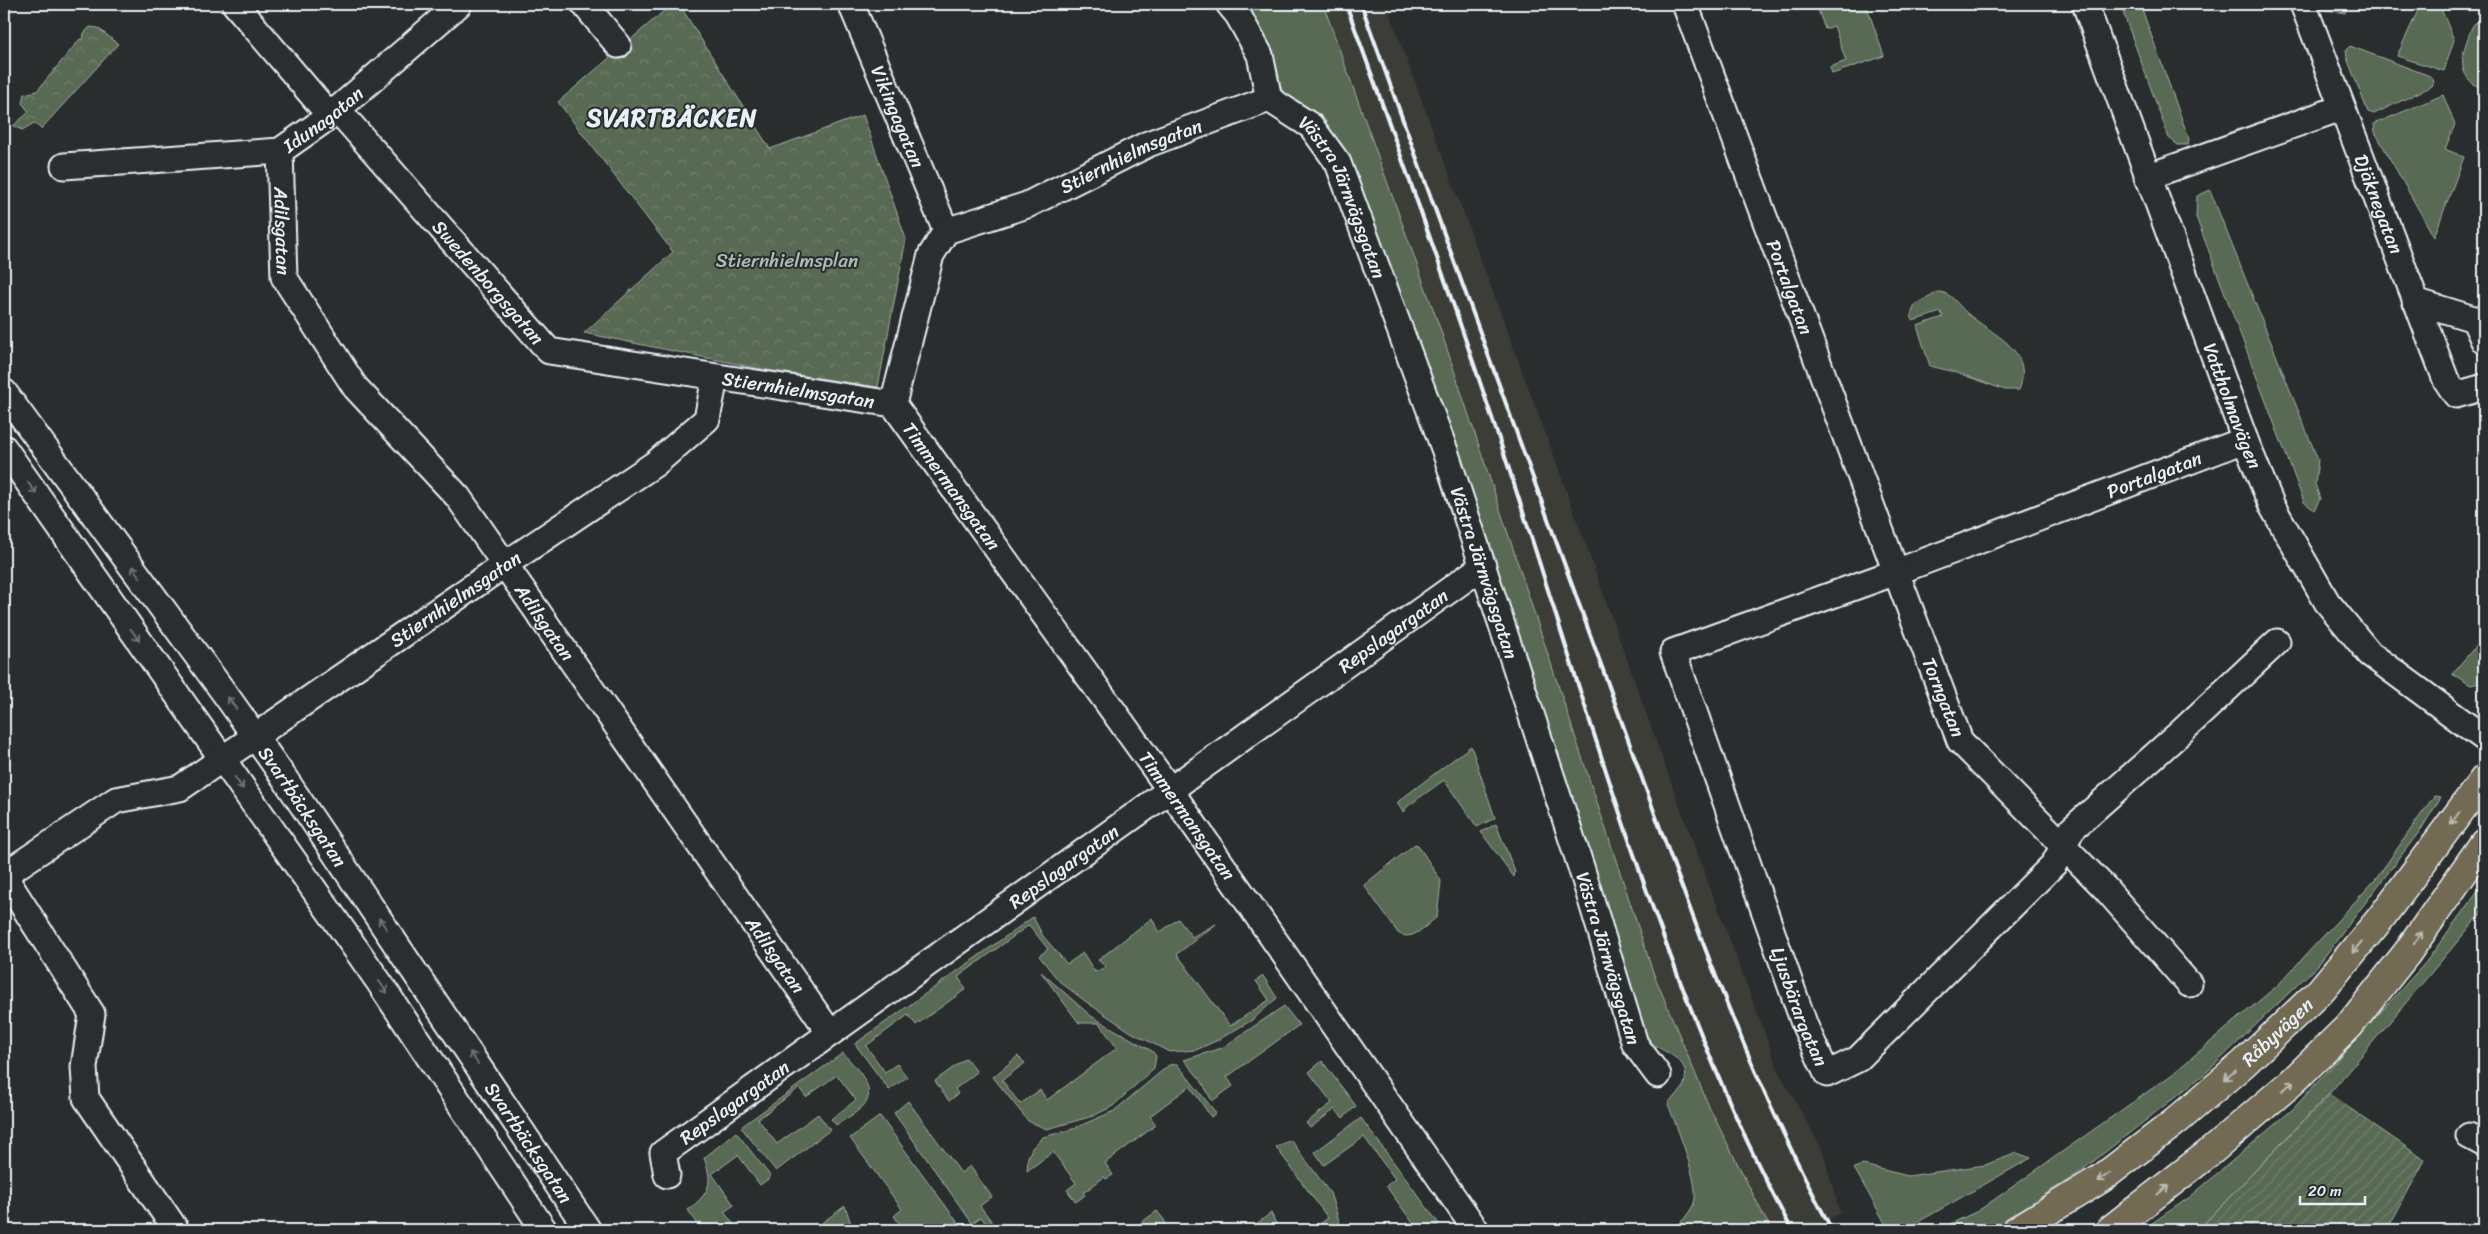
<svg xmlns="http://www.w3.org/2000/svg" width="2488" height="1234" viewBox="0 0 2488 1234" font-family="Sriracha,sans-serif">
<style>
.built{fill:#3d3c38}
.grass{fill:#586a53;stroke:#a0aea6}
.park{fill:url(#park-crowns);stroke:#a0aea6}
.garden{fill:url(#garden-furrows);stroke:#a0aea6}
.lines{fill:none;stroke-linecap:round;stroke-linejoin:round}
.minor-casing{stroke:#e8f1f8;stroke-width:29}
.major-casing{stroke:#e8f1f8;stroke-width:31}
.minor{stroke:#2a2d2e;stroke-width:25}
.major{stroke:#736b52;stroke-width:28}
.rail{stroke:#e8f1f8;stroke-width:4}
.oneway{stroke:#6c7275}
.oneway2{stroke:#b9bbb6}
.labels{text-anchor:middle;stroke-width:4;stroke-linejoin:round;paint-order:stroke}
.street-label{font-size:19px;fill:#e8f1f8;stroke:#2a2d2e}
.park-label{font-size:19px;fill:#aebbb6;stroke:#2a2d2e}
.district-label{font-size:24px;font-weight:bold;letter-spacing:1px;fill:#e8f1f8;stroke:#2a2d2e}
</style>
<defs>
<pattern id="park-crowns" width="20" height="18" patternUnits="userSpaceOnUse" patternTransform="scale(1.25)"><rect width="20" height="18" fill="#586a53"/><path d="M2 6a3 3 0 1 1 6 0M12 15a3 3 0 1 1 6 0" fill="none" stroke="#70806c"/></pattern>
<pattern id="garden-furrows" width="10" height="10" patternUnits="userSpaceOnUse" patternTransform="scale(1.25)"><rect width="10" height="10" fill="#586a53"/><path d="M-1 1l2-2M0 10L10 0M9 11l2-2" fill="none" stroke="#70806c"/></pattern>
</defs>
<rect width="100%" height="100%" fill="#2a2d2e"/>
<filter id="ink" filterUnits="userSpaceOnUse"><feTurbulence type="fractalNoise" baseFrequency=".02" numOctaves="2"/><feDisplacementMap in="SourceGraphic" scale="10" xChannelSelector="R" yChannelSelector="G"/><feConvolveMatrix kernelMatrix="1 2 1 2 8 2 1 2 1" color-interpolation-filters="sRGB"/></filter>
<g filter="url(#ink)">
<path class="built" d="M 1323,4 L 1386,4 L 1561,476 L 1677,799 L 1780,1074 L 1822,1149 L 1840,1213 L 1808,1230 L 1771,1230 L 1710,1109 L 1653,972 L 1441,331 Z"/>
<path class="grass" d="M 1265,4 L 1323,4 L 1441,331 L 1653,972 L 1710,1109 L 1771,1230 L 1672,1230 C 1681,1223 1690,1213 1694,1203 C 1701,1185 1675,1123 1668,1104 C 1671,1097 1680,1095 1683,1087 C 1696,1055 1657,1054 1645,1036 L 1331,142 L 1284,103 L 1250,12 Z
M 1816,4 L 1866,4 L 1884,56 L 1832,74 L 1830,67 L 1846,61 L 1834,26 L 1825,29 Z
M 2120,4 L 2140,4 L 2189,139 L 2188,145 L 2178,145 L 2169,138 Z
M 2319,4 L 2348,4 L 2345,13 L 2321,9 Z
M 2421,4 L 2439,4 L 2454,40 L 2444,71 L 2397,56 Z
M 2484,20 L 2484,90 C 2453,76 2462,53 2472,27 L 2475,23 Z
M 2350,46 L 2430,76 L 2434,81 L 2432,86 L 2374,114 L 2368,112 L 2347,58 L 2346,50 Z
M 2443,95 L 2455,124 L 2445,149 L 2464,157 L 2434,237 L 2375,132 L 2374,124 Z
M 2210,190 L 2318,460 L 2315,484 L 2320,499 L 2314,510 L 2304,502 L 2196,217 L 2197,196 Z
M 1938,292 C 1952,292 1958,306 1968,314 C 1991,334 2035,349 2019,390 L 2005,390 L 1955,372 L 1930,366 L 1917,326 L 1943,317 L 1941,312 L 1913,321 L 1911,315 L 1915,305 Z
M 2484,636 L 2484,682 L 2471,685 L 2452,674 Z
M 1471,746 L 1495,818 L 1477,827 L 1444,780 L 1408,806 L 1403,812 L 1397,803 L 1400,800 Z
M 2434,796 L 2441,797 L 2422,828 L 2318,965 L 2207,1072 L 2076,1175 L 1988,1230 L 1937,1230 L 1978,1211 L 2170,1076 L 2278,985 L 2376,879 Z
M 1496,824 L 1515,872 L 1514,877 L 1481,832 Z
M 1415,844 L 1418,845 L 1441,881 L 1437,917 C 1426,925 1412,943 1398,933 L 1364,885 Z
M 2484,882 L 2484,910 L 2329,1094 L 2198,1230 L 2142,1230 L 2190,1197 L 2294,1108 L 2426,962 Z
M 1033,917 L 1043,936 L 1067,964 L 1083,953 L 1095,972 L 1106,967 L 1098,960 L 1152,918 L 1159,933 L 1178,919 L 1192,937 L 1216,924 L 1177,954 L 1230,1026 L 1269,1000 L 1256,981 L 1263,976 L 1277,998 L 1252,1020 L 1218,1040 L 1196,1050 L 1169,1052 L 1131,1032 L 1085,1001 L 1059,981 L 1039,956 L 1048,949 L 1029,925 L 958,977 L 966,989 L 916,1025 L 908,1015 L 866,1046 L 885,1072 L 897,1064 L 907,1077 L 889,1090 L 855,1044 Z
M 1041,972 L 1091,1016 L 1152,1051 L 1156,1056 L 1154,1068 L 1113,1106 L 1093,1116 L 1047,1129 L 1028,1121 L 993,1077 L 1018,1056 L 1025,1063 L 1002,1080 L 1020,1104 L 1040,1090 L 1047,1100 L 1117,1048 L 1099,1023 L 1079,1023 Z
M 1284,1006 L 1299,1025 L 1227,1077 L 1233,1086 L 1212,1101 L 1201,1080 L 1184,1060 L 1222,1048 Z
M 843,1053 C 854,1066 881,1090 862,1107 C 855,1114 844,1120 836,1125 L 831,1119 L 856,1100 L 837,1075 L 806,1097 L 799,1088 L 758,1119 L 777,1144 L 818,1114 L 830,1130 L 776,1171 L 741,1127 Z
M 966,1058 L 977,1072 L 955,1089 L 958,1094 L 949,1101 L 935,1081 Z
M 1322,1061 L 1356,1106 L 1343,1118 L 1335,1109 L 1310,1128 L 1306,1123 L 1332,1103 L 1309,1072 Z
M 1177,1064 L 1216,1113 L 1211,1117 L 1190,1086 L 1150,1116 L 1156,1125 L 1105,1163 L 1113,1175 L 1106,1179 L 1104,1177 L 1083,1193 L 1085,1195 L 1076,1202 L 1067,1190 L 1076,1183 L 1053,1152 L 1027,1171 L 1028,1157 L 1032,1148 L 1043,1137 L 1070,1130 L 1114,1111 L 1169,1065 Z
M 908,1101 L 961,1173 L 970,1166 L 992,1197 L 980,1206 L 998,1230 L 991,1230 L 981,1217 L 972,1223 L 894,1113 Z
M 880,1116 L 961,1227 L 962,1230 L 904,1230 L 894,1216 L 902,1209 L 850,1138 Z
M 1361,1118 L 1439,1224 L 1431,1230 L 1418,1230 L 1386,1186 L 1395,1179 L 1364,1137 L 1324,1165 L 1315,1152 Z
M 736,1132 L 771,1177 L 760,1185 L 738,1155 L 712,1174 L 734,1205 L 724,1212 L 738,1230 L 702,1230 L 688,1210 C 709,1193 714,1185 704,1158 Z
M 1291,1140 L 1330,1193 L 1342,1230 L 1324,1230 L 1320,1224 L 1328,1218 L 1276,1147 Z
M 2017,1153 L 2031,1158 L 1904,1230 L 1889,1230 L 1854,1168 L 1863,1165 L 1908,1176 L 1985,1165 Z
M 845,1206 L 853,1230 L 812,1230 Z
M 1157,1211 L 1165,1221 L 1164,1230 L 1131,1230 Z
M 1271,1213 L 1277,1226 L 1276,1230 L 1248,1230 Z"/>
<path class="park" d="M 672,4 L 679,4 L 770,149 L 863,115 L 906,239 L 878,387 L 767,370 L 584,333 L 673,252 L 558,102 Z
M 90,27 L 98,28 L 118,44 L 41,129 L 34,123 L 22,130 L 13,126 L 29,112 L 22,103 L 24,94 L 37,91 L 80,39 L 83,40 L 84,33 Z"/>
<path class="garden" d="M 2329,1094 L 2425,1160 L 2387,1230 L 2198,1230 Z"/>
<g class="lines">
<g class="minor-casing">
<g id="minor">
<path d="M 235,4 L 330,116"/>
<path d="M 584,4 L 618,45"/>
<path id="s1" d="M 851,4 L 946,231"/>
<path d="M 1229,4 L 1238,15 L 1260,55 L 1269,99"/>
<path id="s2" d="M 1685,4 L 1896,572 L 2245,440"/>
<path id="s3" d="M 2085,4 L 2245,440 L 2272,506 L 2327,602 L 2370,654 L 2484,738"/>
<path id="s4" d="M 2303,4 L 2446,380 L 2456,395 L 2484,387"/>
<path id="s5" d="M 1269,99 L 1311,126 L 1338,163 L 1445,451 L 1581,867 L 1635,1044 L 1658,1075"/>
<path id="s6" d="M 337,109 L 549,351 L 893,404 L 931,255 L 946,231 L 1027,205 L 1148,144 L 1269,99"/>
<path id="s7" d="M 280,151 L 284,277 L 355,387 L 458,497 L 830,1033"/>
<path id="s8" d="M 64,166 L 280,151 L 330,116 L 459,4"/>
<path d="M 2147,177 L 2341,108"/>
<path d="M 2415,301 L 2474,319 L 2484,341"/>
<path id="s9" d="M 4,392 L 228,698 L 285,779 L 588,1230"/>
<path id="s10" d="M 893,404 L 1170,790 L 1476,1230"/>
<path d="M 4,448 L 379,982 L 544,1230"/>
<path id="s11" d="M 4,875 L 116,800 L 180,788 L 504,565 L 656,463 L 707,419 L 715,378"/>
<path d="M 4,876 L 92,1014 L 84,1067 L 86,1098 L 176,1230"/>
<path id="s12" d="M 2189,984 L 2105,888 L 1960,741 L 1896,572 L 1673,652 L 1805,1026 L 1827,1074 L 1858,1059 L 2054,864 L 2072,829 L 2181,732 L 2277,642"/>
<path d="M 2469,1136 L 2484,1144"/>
<path id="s13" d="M 667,1175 L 663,1153 L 1483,566"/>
</g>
</g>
<g class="major-casing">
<g id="major">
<path id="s14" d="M 2017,1230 L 2102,1178 L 2175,1122 L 2243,1064 L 2320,991 L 2380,919 L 2484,779"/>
<path d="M 2110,1230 L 2209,1153 L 2292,1082 L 2349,1026 L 2407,953 L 2484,843"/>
</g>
</g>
<use href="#minor" class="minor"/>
<use href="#major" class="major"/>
<path class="rail" d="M 1346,4 C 1414,191 1481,378 1541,568 C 1591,725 1639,882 1701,1034 C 1728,1101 1757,1167 1792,1230
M 1361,4 C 1442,230 1525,455 1607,681 C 1674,866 1738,1056 1832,1230"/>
</g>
<defs><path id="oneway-shaft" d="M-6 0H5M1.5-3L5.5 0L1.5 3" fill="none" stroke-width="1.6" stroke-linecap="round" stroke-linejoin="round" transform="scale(1.25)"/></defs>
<g class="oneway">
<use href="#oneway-shaft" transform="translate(32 488) rotate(55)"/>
<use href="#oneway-shaft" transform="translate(136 572) rotate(-126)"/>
<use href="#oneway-shaft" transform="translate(135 635) rotate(55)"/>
<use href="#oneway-shaft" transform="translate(232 703) rotate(-125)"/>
<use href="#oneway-shaft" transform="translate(239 783) rotate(54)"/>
<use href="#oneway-shaft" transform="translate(383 924) rotate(-124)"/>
<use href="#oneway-shaft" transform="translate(383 987) rotate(56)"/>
<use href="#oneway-shaft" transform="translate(474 1058) rotate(-124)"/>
</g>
<g class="oneway2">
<use href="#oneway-shaft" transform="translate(2455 818) rotate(127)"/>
<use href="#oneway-shaft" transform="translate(2418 938) rotate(-55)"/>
<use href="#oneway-shaft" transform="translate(2357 947) rotate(130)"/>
<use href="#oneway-shaft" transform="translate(2230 1075) rotate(140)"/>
<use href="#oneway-shaft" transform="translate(2288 1086) rotate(-41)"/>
<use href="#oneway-shaft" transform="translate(2104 1177) rotate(145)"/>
<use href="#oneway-shaft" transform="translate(2163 1190) rotate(-39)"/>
</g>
</g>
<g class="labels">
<g class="street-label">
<text dy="7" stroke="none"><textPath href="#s8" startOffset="270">Idunagatan</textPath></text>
<text dy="7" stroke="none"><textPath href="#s1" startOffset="122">Vikingagatan</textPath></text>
<text dy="7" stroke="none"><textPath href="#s6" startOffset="1052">Stiernhielmsgatan</textPath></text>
<text dy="7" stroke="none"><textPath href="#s5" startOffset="128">Västra Järnvägsgatan</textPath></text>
<text dy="7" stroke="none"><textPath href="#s4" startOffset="214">Djäknegatan</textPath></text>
<text dy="7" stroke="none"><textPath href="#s7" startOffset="80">Adilsgatan</textPath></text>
<text dy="7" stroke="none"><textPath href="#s6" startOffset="230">Swedenborgsgatan</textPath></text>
<text dy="7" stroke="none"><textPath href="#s2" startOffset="302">Portalgatan</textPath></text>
<text dy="7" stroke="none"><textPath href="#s6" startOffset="574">Stiernhielmsgatan</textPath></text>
<text dy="7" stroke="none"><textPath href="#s3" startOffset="428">Vattholmavägen</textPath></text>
<text dy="7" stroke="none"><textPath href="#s2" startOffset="882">Portalgatan</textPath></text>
<text dy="7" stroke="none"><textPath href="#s10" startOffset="101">Timmermansgatan</textPath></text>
<text dy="7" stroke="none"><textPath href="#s5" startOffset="531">Västra Järnvägsgatan</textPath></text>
<text dy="7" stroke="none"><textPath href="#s11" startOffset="534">Stiernhielmsgatan</textPath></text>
<text dy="7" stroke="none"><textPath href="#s7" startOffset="560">Adilsgatan</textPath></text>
<text dy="7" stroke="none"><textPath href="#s13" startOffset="920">Repslagargatan</textPath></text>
<text transform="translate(1944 697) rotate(68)" y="7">Torngatan</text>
<text dy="7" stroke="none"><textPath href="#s9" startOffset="511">Svartbäcksgatan</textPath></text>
<text dy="7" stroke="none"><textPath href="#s10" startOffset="506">Timmermansgatan</textPath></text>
<text dy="7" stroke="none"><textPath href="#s13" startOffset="515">Repslagargatan</textPath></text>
<text dy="7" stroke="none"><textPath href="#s7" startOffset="965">Adilsgatan</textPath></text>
<text dy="7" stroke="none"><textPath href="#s5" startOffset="936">Västra Järnvägsgatan</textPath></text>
<text dy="7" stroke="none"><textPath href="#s12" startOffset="1128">Ljusbärargatan</textPath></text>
<text dy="7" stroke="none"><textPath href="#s14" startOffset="328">Råbyvägen</textPath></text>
<text dy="7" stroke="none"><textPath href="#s13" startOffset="110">Repslagargatan</textPath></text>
<text dy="7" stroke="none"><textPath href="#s9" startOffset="916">Svartbäcksgatan</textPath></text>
</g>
<g class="park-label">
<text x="787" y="267">Stiernhielmsplan</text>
</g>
<g class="district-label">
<text x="672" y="126">SVARTBÄCKEN</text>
</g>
</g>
<rect width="2488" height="1234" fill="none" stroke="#2a2d2e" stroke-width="20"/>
<rect x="10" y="10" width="2468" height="1214" fill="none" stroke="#e8f1f8" stroke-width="2" filter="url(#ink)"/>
<path d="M2300 1196v8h65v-8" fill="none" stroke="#e8f1f8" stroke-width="2.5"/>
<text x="2308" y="1196" font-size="15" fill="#e8f1f8" stroke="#2a2d2e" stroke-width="4" paint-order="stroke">20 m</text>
</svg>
